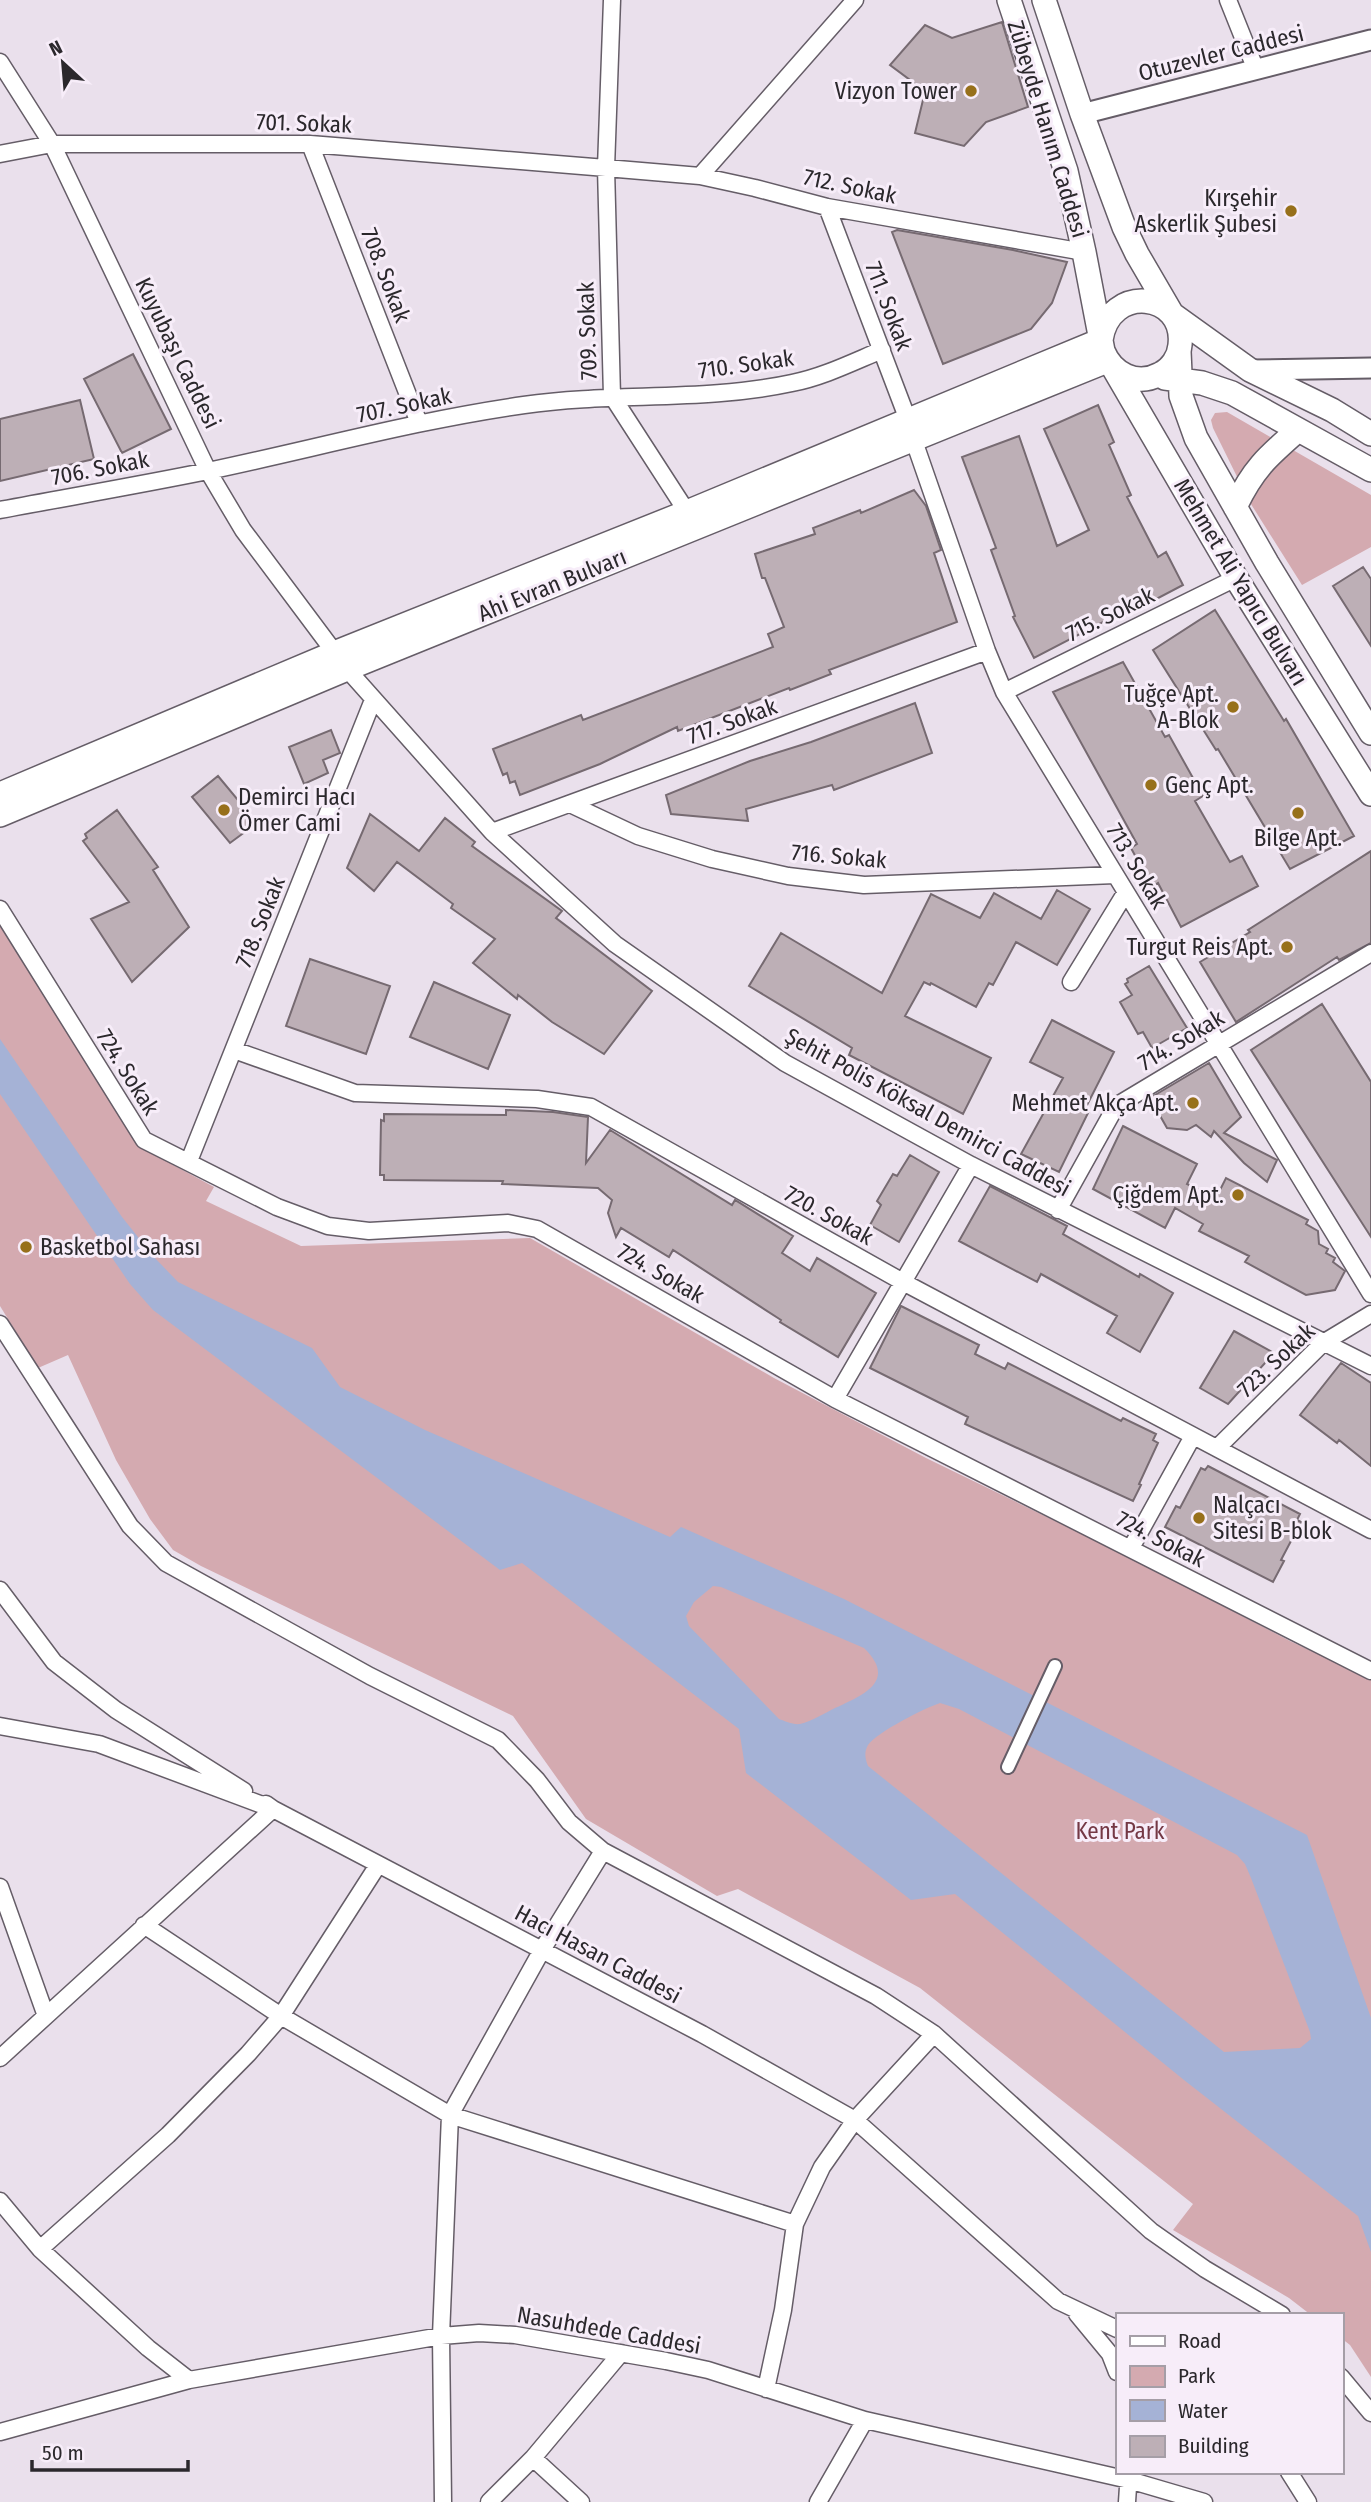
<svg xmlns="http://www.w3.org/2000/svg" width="1371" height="2502" viewBox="0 0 1371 2502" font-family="'Fira Sans Condensed',sans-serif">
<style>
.green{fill:#d4aab0}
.water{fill:#a5b2d6;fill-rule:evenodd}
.building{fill:#bdafb6;stroke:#766a71;stroke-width:2}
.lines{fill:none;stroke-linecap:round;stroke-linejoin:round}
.pedestrian-casing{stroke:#655d67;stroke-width:16}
.minor-casing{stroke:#655d67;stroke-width:19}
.tertiary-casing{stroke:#655d67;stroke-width:23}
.secondary-casing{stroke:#655d67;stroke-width:26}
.pedestrian{stroke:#fff;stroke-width:12}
.minor{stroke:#fff;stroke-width:16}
.tertiary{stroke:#fff;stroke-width:19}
.secondary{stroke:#fff;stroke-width:23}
.poi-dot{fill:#97701b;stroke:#f7edf9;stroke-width:2.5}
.labels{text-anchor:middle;stroke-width:6;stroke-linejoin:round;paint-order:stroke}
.street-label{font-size:23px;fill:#2b282c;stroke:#f7edf9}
.poi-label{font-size:23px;fill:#2b282c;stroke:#f7edf9;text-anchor:end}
.park-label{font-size:23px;fill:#743845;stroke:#f7edf9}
</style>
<rect width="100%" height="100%" fill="#eae0ec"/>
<path class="green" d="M 1227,412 L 1371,495 L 1371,547 L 1302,585 L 1249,501 L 1213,428 L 1211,420 L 1215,413 Z
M 0,926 L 140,1147 L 214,1187 L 206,1201 L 301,1246 L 530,1238 L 774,1378 L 926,1458 L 1127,1556 L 1290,1641 L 1371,1679 L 1371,2377 L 1350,2345 L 1341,2338 L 1341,2315 L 1311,2315 L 1289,2298 L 1173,2230 L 1193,2204 L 920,1988 L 738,1889 L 717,1896 L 586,1819 L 513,1716 L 201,1566 L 173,1550 L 150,1519 L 116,1460 L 68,1355 L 38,1368 L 0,1306 Z"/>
<path class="water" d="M 0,1039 L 122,1217 L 154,1257 L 178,1282 L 312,1348 L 340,1387 L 425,1430 L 670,1537 L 681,1527 L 844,1599 L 1307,1835 L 1371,2018 L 1371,2252 L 1358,2216 L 1184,2080 L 955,1894 L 911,1900 L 746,1773 L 739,1729 L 522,1563 L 500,1570 L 153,1310 L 130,1284 L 0,1094 ZM 713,1586 L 721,1587 L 864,1648 C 898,1681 863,1695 835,1708 C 825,1713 812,1721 800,1724 C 793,1725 785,1721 779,1719 L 689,1626 L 686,1616 L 694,1602 ZM 940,1703 L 959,1709 L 1237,1855 L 1245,1864 L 1251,1878 L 1310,2032 L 1311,2039 L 1300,2048 L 1224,2052 L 868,1766 C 865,1758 864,1752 868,1745 C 877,1732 925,1708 940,1703 Z"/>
<path class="building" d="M 1002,22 L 1028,107 L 986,122 L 964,146 L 915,133 L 923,100 L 914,83 L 890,65 L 925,25 L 952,38 Z
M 897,230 L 1013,250 L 1067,262 L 1052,303 L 1031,329 L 943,364 L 892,232 Z
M 133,354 L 171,429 L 122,453 L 84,379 Z
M 80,400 L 94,459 L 0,481 L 0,419 Z
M 1098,405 L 1114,442 L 1109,445 L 1131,495 L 1127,497 L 1158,557 L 1166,552 L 1183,585 L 1126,615 L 1124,611 L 1034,658 L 1013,617 L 1015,616 L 991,550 L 996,548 L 962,457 L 1019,436 L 1057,546 L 1089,530 L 1044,429 Z
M 914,490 L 926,506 L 941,550 L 934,553 L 957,622 L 829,670 L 831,674 L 790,690 L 789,688 L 678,731 L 677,727 L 600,764 L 520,795 L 515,781 L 510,783 L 507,773 L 503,775 L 493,749 L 581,715 L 583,720 L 773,647 L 768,634 L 784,627 L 765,578 L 762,578 L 755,554 L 815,534 L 813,528 L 860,510 L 861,513 Z
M 1363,567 L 1371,579 L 1371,646 L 1333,586 Z
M 1215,610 L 1284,721 L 1286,719 L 1354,836 L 1290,869 L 1218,749 L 1216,750 L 1153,650 Z
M 1123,662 L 1165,737 L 1169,735 L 1203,796 L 1195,801 L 1230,862 L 1242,856 L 1258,886 L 1181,927 L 1158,883 L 1152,887 L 1131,848 L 1137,844 L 1053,692 Z
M 915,703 L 932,753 L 834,790 L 832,785 L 746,809 L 748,821 L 671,814 L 666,795 L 750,761 L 811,742 Z
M 331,730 L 340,753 L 323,760 L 328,773 L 304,784 L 289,747 Z
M 218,776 L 257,823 L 230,843 L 192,797 Z
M 117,810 L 158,867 L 153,870 L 189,927 L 132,982 L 91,919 L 129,902 L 83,841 L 87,838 L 85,834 Z
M 370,814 L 419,851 L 445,818 L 475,842 L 472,846 L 562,911 L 556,918 L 652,991 L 604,1054 L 552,1022 L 518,995 L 517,999 L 473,963 L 495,939 L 451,908 L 453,904 L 397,862 L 374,891 L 347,868 Z
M 1371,851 L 1371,943 L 1339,960 L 1337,957 L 1236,1022 L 1200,962 L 1250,932 L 1248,930 Z
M 1057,890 L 1090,909 L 1057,965 L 1016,942 L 993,985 L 989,983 L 976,1007 L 931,983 L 930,985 L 924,982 L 905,1016 L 991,1058 L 963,1114 L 849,1055 L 852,1048 L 749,986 L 781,933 L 882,993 L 931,894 L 980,918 L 994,893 L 1041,919 Z
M 310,959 L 390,986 L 366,1054 L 286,1026 Z
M 1149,966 L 1187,1028 L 1152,1048 L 1143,1032 L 1138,1034 L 1120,1002 L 1132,995 L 1125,984 L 1128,982 L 1127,979 Z
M 434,982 L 510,1015 L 488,1069 L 410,1037 Z
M 1322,1004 L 1371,1082 L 1371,1237 L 1251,1050 Z
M 1052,1020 L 1114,1052 L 1085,1109 L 1089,1111 L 1059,1172 L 1021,1154 L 1063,1078 L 1030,1062 Z
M 1209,1063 L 1241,1117 L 1224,1133 L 1277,1160 L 1267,1182 L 1244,1163 L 1214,1131 L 1211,1137 L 1196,1125 L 1187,1130 L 1167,1128 L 1150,1098 Z
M 506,1110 L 553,1112 L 588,1117 L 586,1163 L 610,1130 L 732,1205 L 735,1200 L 793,1236 L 782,1253 L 810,1271 L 817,1258 L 876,1293 L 838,1357 L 780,1322 L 781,1320 L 673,1250 L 669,1257 L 621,1228 L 616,1237 L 608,1213 L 612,1200 L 598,1188 L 502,1184 L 503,1181 L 384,1180 L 384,1175 L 380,1175 L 381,1120 L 384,1121 L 384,1114 L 506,1115 Z
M 1123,1126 L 1197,1164 L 1187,1184 L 1216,1198 L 1226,1178 L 1308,1220 L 1306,1224 L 1318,1231 L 1319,1244 L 1328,1249 L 1326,1253 L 1335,1258 L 1333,1262 L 1345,1271 L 1335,1290 L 1306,1295 L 1245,1262 L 1249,1256 L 1199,1231 L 1203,1224 L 1175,1208 L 1165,1228 L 1093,1189 Z
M 910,1155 L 939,1172 L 899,1242 L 870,1225 L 881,1205 L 877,1201 L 893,1174 L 897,1176 Z
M 990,1186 L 1067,1226 L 1063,1234 L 1139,1277 L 1140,1274 L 1173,1293 L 1140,1352 L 1107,1333 L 1117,1316 L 1041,1274 L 1037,1282 L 959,1241 Z
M 901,1306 L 979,1345 L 975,1354 L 1005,1369 L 1008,1363 L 1121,1421 L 1123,1418 L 1156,1434 L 1153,1440 L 1158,1443 L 1139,1484 L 1141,1485 L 1133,1501 L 965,1424 L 968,1417 L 870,1368 Z
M 1234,1331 L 1274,1353 L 1228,1404 L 1200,1388 Z
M 1341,1363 L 1371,1383 L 1371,1466 L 1339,1440 L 1337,1443 L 1300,1415 Z
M 1208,1466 L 1300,1514 L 1297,1520 L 1301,1522 L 1281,1560 L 1284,1561 L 1273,1582 L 1165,1527 L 1176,1506 L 1180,1508 L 1201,1468 L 1205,1470 Z"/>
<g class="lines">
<g class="pedestrian-casing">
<path id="pedestrian" d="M 1008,1767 L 1055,1666"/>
</g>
<g class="minor-casing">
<path id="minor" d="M 612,0 L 606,168 L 612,396 L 687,512
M 1228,0 L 1256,70
M 0,62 L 52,144 L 208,471 L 243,530 L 347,669 L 492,832 L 615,944 L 785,1063 L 971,1165 L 1371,1366
M 310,144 L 419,423
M 0,154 L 52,144 L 310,144 L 606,168 L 700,176 L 755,188 L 827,207 L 1084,252
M 700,176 L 855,0
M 827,207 L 908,420
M 913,438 L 987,651 L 1004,692 L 1371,1294
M 0,510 C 69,497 139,485 208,471 C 313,449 417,420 524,405 C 613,392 704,402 792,383 C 823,377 853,362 882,350
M 1004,692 L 1236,578
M 570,804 L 638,836 L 712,859 L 788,876 L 864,885 L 1115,875
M 492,832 L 987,651
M 0,909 L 144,1140 L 277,1207 L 328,1226 L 369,1231 L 508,1223 L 537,1229 L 835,1399 L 1371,1671
M 1071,982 L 1126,892
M 234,1050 L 355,1093 L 537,1099 L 591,1107 L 903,1282 L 1371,1530
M 189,1161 L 373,700
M 1058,1210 L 1116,1106 L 1371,953
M 0,1324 L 130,1526 L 166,1563 L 370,1676 L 498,1740 L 537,1780 L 569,1822 L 603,1851 L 876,1996 L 934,2034 L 1151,2231 L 1205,2269 L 1282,2315
M 835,1399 L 971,1165
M 1217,1448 L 1323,1343 L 1371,1314
M 1131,1548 L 1193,1436
M 0,1590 L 54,1662 L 116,1710 L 244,1791
M 0,1726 L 99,1744 L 273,1809 L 702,2034 L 855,2120 L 1058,2301 L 1117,2329
M 0,1887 L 46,2016 L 0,2058
M 144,1925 L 281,2016 L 450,2115 L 795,2224
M 46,2016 L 273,1809 L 266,1804
M 0,2201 L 40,2249 L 148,2348 L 189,2380
M 40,2249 L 168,2135 L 248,2054 L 281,2016 L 378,1865
M 1077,2314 L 1110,2354 L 1117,2372
M 1341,2377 L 1371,2413
M 766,2389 L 783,2310 L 795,2224 L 822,2167 L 855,2120 L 934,2034
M 0,2432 L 189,2380 L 441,2336 L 479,2333 L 515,2335 L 666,2361 L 708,2370 L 865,2420 L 1129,2480 L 1204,2502
M 533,2458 L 621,2353
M 1289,2472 L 1308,2502
M 443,2502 L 441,2336 L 450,2115 L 542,1950 L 603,1851
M 489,2502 L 533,2458 L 581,2502
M 818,2502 L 865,2420
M 1127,2502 L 1129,2472"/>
</g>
<g class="tertiary-casing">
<path id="tertiary" d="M 1082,114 L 1371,40
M 1250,370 L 1371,368"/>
</g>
<g class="secondary-casing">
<path id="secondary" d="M 1009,0 L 1066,171 L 1084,252 L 1103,351 C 1112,373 1136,387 1160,374 C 1171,369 1179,357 1180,345 C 1186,292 1109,283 1101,340
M 1044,0 L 1082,114 L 1124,227 L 1137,254 L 1172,314 L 1250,370 L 1332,410 L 1371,434
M 1179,351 L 1181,396 L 1196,438 L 1267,563 L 1371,733
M 1114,369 L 1236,578 L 1371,794
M 1165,378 L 1202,383 L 1232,393 L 1371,470
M 1235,507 C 1253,469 1267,457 1298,430
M 0,794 L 334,653 L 687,512 L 1101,340
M 0,815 L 347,669 L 1107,361"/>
</g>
<use href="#pedestrian" class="pedestrian"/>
<use href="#minor" class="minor"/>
<use href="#tertiary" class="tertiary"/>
<use href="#secondary" class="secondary"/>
</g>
<g class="poi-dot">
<circle cx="971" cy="91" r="7"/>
<circle cx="1291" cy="211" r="7"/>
<circle cx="1233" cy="707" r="7"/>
<circle cx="1151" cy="785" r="7"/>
<circle cx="224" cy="810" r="7"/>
<circle cx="1298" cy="813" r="7"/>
<circle cx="1287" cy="947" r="7"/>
<circle cx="1193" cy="1103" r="7"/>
<circle cx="1238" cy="1195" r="7"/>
<circle cx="26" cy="1247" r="7"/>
<circle cx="1199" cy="1518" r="7"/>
</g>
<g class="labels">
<g class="street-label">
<text transform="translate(1221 53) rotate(-14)" y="8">Otuzevler Caddesi</text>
<text transform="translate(304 123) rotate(2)" y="8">701. Sokak</text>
<text transform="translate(1048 129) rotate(73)" y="8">Zübeyde Hanım Caddesi</text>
<text transform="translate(850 186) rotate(12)" y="8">712. Sokak</text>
<text transform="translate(386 275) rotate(69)" y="8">708. Sokak</text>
<text transform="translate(889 306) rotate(69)" y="8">711. Sokak</text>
<text transform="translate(587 331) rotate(-92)" y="8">709. Sokak</text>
<text transform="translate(178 353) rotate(64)" y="8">Kuyubaşı Caddesi</text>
<text transform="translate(746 364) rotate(-8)" y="8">710. Sokak</text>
<text transform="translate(404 405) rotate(-12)" y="8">707. Sokak</text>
<text transform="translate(100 468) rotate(-11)" y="8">706. Sokak</text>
<text transform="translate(1241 582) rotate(59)" y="8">Mehmet Ali Yapıcı Bulvarı</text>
<text transform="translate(552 585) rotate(-22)" y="8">Ahi Evran Bulvarı</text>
<text transform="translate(1110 614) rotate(-26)" y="8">715. Sokak</text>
<text transform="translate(732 721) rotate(-20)" y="8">717. Sokak</text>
<text transform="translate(839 856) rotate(5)" y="8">716. Sokak</text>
<text transform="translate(1137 866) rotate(59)" y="8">713. Sokak</text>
<text transform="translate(260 922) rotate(-68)" y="8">718. Sokak</text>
<text transform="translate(1181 1040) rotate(-31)" y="8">714. Sokak</text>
<text transform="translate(128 1072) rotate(58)" y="8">724. Sokak</text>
<text transform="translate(928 1112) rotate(29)" y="8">Şehit Polis Köksal Demirci Caddesi</text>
<text transform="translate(829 1215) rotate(29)" y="8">720. Sokak</text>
<text transform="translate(661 1273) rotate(30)" y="8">724. Sokak</text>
<text transform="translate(1276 1360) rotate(-43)" y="8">723. Sokak</text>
<text transform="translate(1161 1539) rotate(27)" y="8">724. Sokak</text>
<text transform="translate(598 1954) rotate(28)" y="8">Hacı Hasan Caddesi</text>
<text transform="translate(609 2330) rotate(10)" y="8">Nasuhdede Caddesi</text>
</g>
<g class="poi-label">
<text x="957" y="99">Vizyon Tower</text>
<text x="1277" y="206">Kırşehir<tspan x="1277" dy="26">Askerlik Şubesi</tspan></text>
<text x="1219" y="702">Tuğçe Apt.<tspan x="1219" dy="26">A-Blok</tspan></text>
<text x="1165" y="793" text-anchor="start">Genç Apt.</text>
<text x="238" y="805" text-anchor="start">Demirci Hacı<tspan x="238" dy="26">Ömer Cami</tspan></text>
<text x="1298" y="846" text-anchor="middle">Bilge Apt.</text>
<text x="1273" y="955">Turgut Reis Apt.</text>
<text x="1179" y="1111">Mehmet Akça Apt.</text>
<text x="1224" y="1203">Çiğdem Apt.</text>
<text x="40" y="1255" text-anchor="start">Basketbol Sahası</text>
<text x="1213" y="1513" text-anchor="start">Nalçacı<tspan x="1213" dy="26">Sitesi B-blok</tspan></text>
</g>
<g class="park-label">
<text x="1120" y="1839">Kent Park</text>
</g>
</g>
<rect x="1116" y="2313" width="228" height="161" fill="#f7edf9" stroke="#a59ea7" stroke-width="2"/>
<rect x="1130" y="2336" width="35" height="10" fill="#ffffff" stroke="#a59ea7" stroke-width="2"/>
<text x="1178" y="2348" font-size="21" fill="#2b282c">Road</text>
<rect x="1130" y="2366" width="35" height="21" fill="#d4aab0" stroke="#a59ea7" stroke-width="2"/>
<text x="1178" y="2383" font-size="21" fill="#2b282c">Park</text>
<rect x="1130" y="2400" width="35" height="21" fill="#a5b2d6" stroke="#a59ea7" stroke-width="2"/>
<text x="1178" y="2418" font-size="21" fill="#2b282c">Water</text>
<rect x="1130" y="2436" width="35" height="21" fill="#bdafb6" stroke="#a59ea7" stroke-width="2"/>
<text x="1178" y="2453" font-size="21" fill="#2b282c">Building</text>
<g transform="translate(63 63) rotate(334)" stroke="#f7edf9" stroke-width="5" paint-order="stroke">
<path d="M0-5L12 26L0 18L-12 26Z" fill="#2b282c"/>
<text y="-10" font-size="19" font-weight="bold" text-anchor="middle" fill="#2b282c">N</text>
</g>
<path d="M32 2460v10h156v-10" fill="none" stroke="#2b282c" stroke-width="3.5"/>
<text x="42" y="2460" font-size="21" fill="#2b282c" stroke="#f7edf9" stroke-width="5" paint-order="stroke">50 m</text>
</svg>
